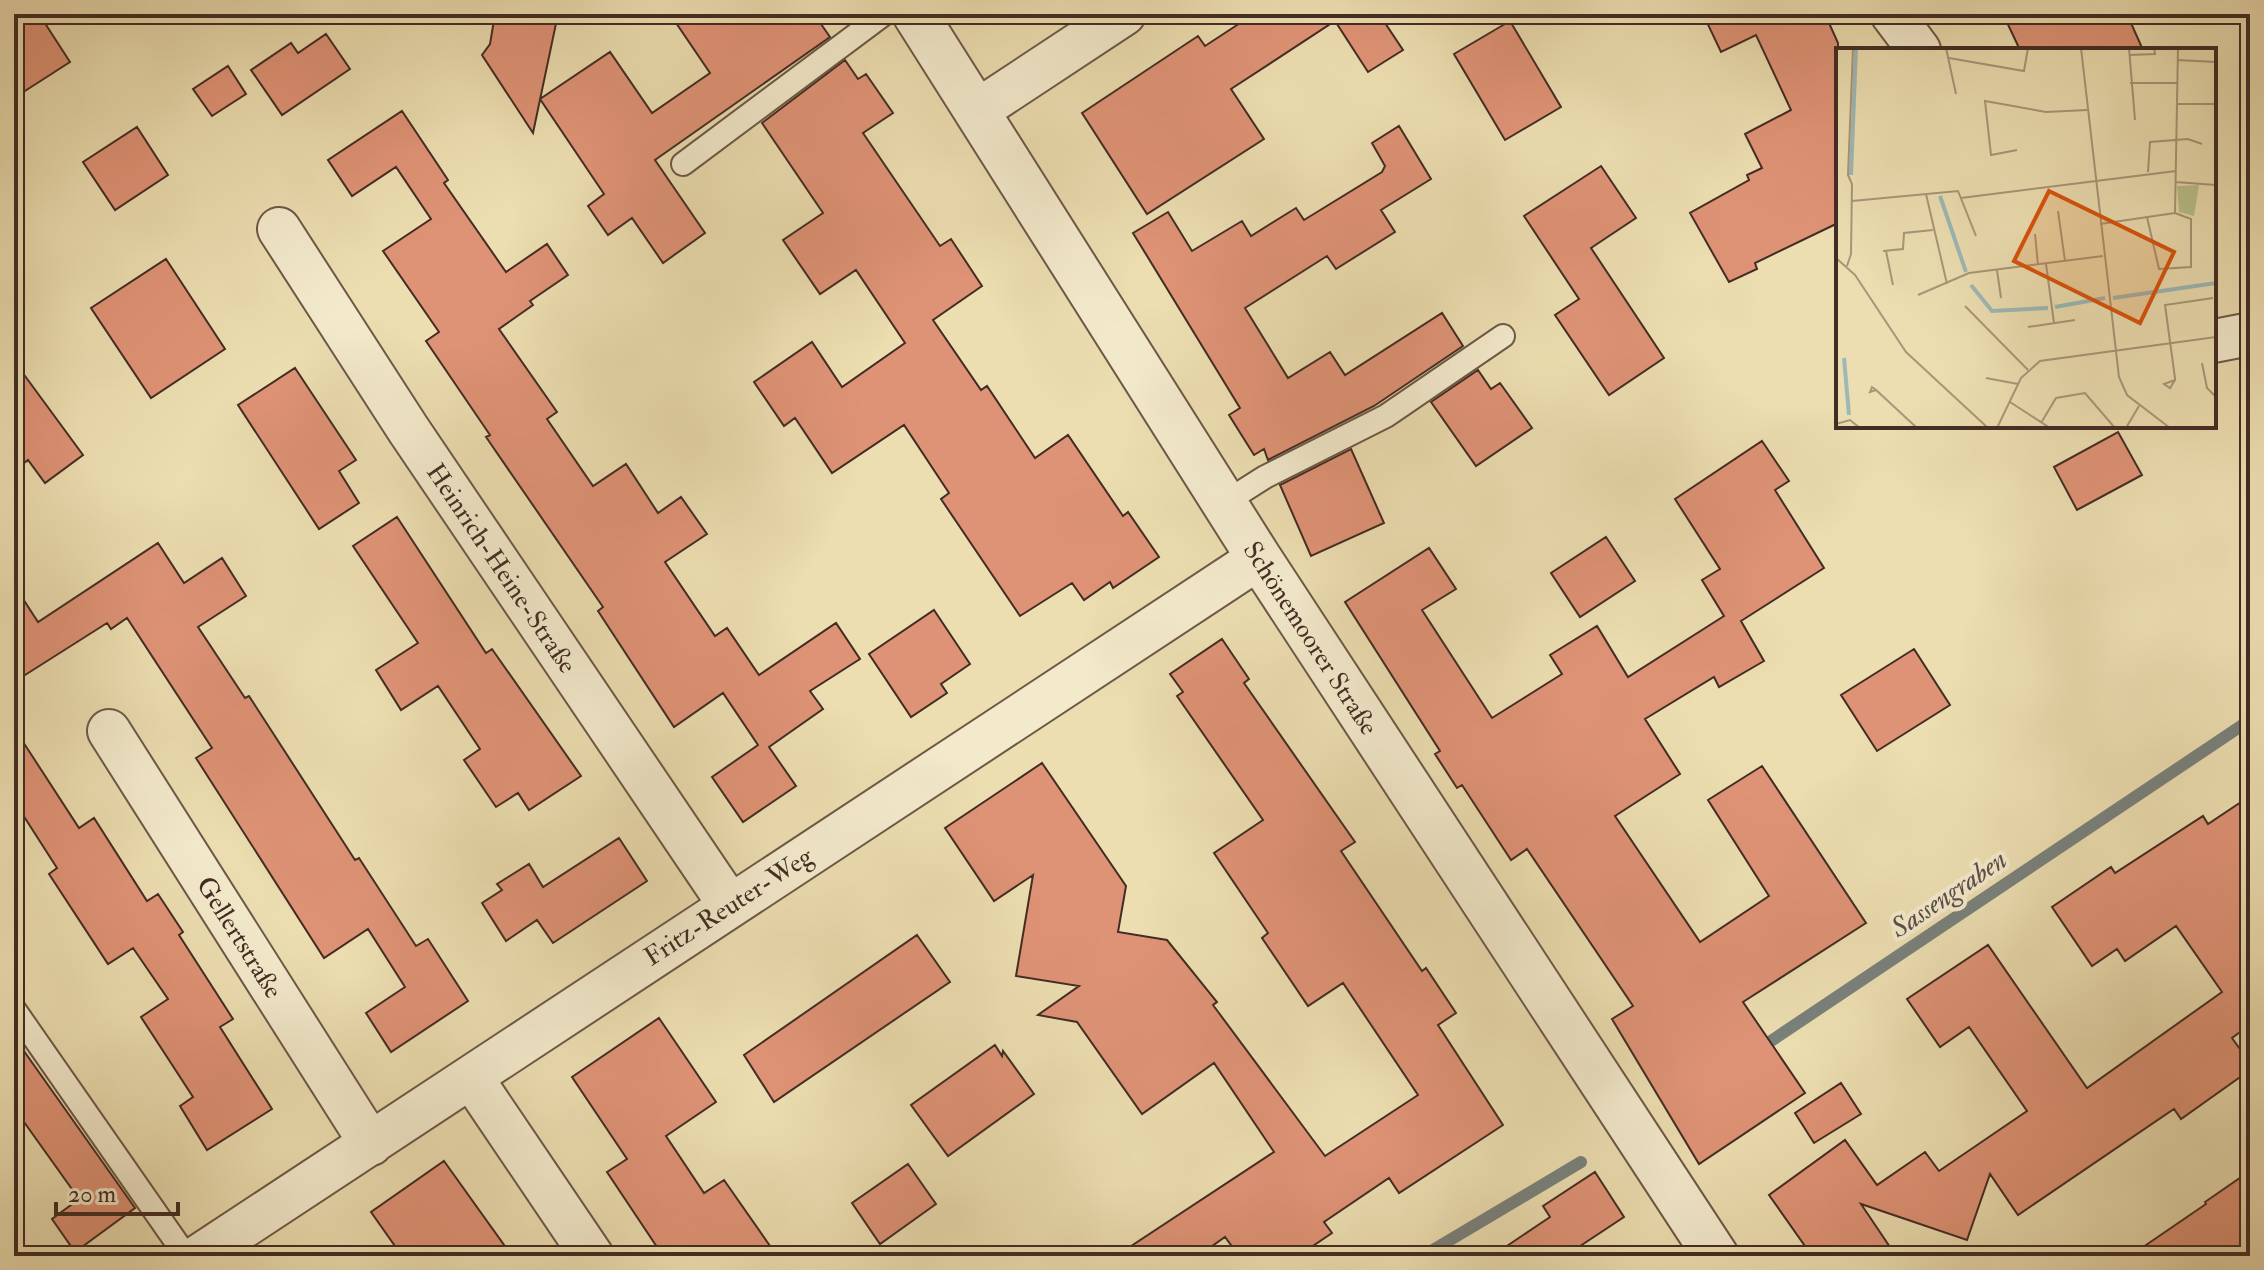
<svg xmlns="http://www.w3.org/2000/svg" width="2264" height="1270" viewBox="0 0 2264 1270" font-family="'IM FELL Double Pica',serif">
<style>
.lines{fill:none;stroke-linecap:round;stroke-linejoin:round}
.stream{stroke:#79817c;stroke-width:12}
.building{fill:#df9376;stroke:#432c24;stroke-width:2}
.service-casing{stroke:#6d5847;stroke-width:26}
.minor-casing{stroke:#6d5847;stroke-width:46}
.tertiary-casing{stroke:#6d5847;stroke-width:48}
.service{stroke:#f3eacc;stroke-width:22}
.minor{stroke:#f3eacc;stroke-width:42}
.tertiary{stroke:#f3eacc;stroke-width:44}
.labels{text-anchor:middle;stroke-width:8;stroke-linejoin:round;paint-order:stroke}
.street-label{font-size:26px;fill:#432c24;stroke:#f3eacc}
.water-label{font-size:28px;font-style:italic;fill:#5a4f48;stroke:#f3eacc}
.inset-river{fill:none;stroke:#9db9b6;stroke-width:4}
.inset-road{fill:none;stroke:#a89779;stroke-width:2}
.view{fill:#d8540e;fill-opacity:0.15;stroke:#d8540e;stroke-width:4}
.inset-edge{fill:none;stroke:#432c24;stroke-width:4}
</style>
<rect width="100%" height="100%" fill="#ecdeb1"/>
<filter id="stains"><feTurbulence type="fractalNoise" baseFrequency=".0025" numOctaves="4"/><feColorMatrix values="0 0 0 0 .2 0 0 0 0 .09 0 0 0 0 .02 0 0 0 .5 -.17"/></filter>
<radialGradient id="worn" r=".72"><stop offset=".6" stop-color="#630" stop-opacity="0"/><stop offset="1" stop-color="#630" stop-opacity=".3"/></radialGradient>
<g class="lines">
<path class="stream" d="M 1756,1051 L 2250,720
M 1423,1256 L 1581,1162"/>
</g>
<path class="building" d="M 39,14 L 70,62 L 14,98 L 14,30 Z
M 495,14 L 558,14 L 533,133 L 482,55 L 490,44 Z
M 670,14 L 814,14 L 830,37 L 655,160 L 705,233 L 663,263 L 632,218 L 608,235 L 588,206 L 604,194 L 540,99 L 610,52 L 652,113 L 710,73 Z
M 1254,14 L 1379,14 L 1403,50 L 1368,72 L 1335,21 L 1231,89 L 1264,139 L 1147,214 L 1082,113 L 1198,36 L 1205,46 Z
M 1703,14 L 1825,14 L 1838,43 L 1838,223 L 1755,263 L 1757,269 L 1729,282 L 1690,213 L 1749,180 L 1747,175 L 1762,168 L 1745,134 L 1791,110 L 1756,35 L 1721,52 Z
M 2003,14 L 2127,14 L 2143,50 L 2020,50 Z
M 1510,21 L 1561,107 L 1505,140 L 1454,54 Z
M 326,34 L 350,69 L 282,115 L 251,70 L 291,43 L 298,53 Z
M 845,60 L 858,79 L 866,74 L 893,113 L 863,133 L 940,246 L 951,239 L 982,286 L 933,320 L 981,390 L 987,386 L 1035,458 L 1068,435 L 1123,516 L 1128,512 L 1159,557 L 1113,588 L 1110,582 L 1084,600 L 1072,583 L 1020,616 L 941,499 L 949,493 L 904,425 L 832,473 L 795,418 L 784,426 L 754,382 L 812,342 L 842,387 L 905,343 L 856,270 L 820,294 L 783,240 L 823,213 L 762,123 Z
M 228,66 L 246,94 L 212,116 L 193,89 Z
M 402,111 L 448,180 L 444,183 L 506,272 L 547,244 L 568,275 L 530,301 L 533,305 L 499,329 L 557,412 L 547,419 L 593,486 L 626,464 L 658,513 L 681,497 L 707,534 L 665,562 L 715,636 L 727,628 L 759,675 L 836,623 L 860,659 L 810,691 L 823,709 L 769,747 L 796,786 L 743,822 L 712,777 L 758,745 L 723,693 L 674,727 L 598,611 L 603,607 L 486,437 L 490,435 L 426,341 L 439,332 L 383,251 L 431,219 L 396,167 L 352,196 L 328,160 Z
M 1399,126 L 1431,179 L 1381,210 L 1395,232 L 1336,269 L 1327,256 L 1245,308 L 1288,378 L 1330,352 L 1345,375 L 1442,313 L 1463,346 L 1374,406 L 1268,460 L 1264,449 L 1254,455 L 1229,415 L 1240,408 L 1133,233 L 1168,212 L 1192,251 L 1242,221 L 1251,236 L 1296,208 L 1304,220 L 1382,172 L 1385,166 L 1372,143 Z
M 137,127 L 168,175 L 115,210 L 83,162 Z
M 1601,166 L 1636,218 L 1591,248 L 1664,358 L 1609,395 L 1555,315 L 1579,299 L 1524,216 Z
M 166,259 L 225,349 L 151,398 L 91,308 Z
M 14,361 L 83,455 L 45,483 L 28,460 L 14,471 Z
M 295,368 L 356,460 L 339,471 L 359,503 L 319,529 L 238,405 Z
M 1478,370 L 1491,389 L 1500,383 L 1532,428 L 1476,466 L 1431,402 Z
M 2118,432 L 2142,475 L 2077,510 L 2054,467 Z
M 1762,441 L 1789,481 L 1775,490 L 1824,568 L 1741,621 L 1764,661 L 1719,687 L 1714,677 L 1645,719 L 1680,774 L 1615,816 L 1700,942 L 1769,896 L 1708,800 L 1762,766 L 1866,923 L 1743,1002 L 1805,1093 L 1699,1164 L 1612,1019 L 1633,1006 L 1527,849 L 1511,860 L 1462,785 L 1457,788 L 1435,754 L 1440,751 L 1345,602 L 1429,548 L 1456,589 L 1422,610 L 1492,718 L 1562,674 L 1550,655 L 1597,626 L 1628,677 L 1724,616 L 1702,580 L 1720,569 L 1675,499 Z
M 1351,449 L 1384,523 L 1311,556 L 1280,485 Z
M 397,517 L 486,653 L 492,649 L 581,776 L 529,810 L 518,793 L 496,807 L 464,760 L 480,749 L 438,686 L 401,710 L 376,670 L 418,643 L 353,546 Z
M 1606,537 L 1635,581 L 1580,617 L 1551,573 Z
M 158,543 L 184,583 L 222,558 L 246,596 L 198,627 L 245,698 L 249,696 L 355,860 L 359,858 L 416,946 L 428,939 L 468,1001 L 391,1052 L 366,1013 L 405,987 L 368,929 L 324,958 L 196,758 L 212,748 L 127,618 L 111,629 L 107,623 L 14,682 L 14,585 L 38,622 Z
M 934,610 L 970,664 L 941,684 L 947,693 L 911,717 L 869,654 Z
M 1222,639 L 1249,679 L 1244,683 L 1355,842 L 1341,851 L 1422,971 L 1426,968 L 1456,1013 L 1438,1025 L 1503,1125 L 1399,1193 L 1389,1178 L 1324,1222 L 1332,1233 L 1298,1256 L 1239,1256 L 1225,1237 L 1198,1256 L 1116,1256 L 1274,1152 L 1214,1063 L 1142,1114 L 1077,1022 L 1038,1015 L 1079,986 L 1016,976 L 1033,875 L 994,901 L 945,828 L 1042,763 L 1126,886 L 1118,932 L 1167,940 L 1217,1002 L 1213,1005 L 1325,1156 L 1418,1095 L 1343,983 L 1308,1006 L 1262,938 L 1268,933 L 1214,853 L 1263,820 L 1177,696 L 1183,692 L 1170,674 Z
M 1914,649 L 1950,705 L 1877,751 L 1841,695 Z
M 14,728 L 79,828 L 94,818 L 147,901 L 158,894 L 183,932 L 179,935 L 233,1019 L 220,1027 L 272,1109 L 207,1150 L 180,1106 L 193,1097 L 141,1017 L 168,999 L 133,948 L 108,964 L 49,874 L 57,868 L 14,801 Z
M 2250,796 L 2250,1032 L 2247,1027 L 2232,1038 L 2250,1063 L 2250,1070 L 2181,1119 L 2174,1109 L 2018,1215 L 1990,1174 L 1967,1240 L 1861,1204 L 1896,1256 L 1812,1256 L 1769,1195 L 1845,1140 L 1877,1185 L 1925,1152 L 1939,1171 L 2027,1111 L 1969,1027 L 1940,1047 L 1907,999 L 1988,945 L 2087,1088 L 2222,992 L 2176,926 L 2125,961 L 2117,949 L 2092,966 L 2052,907 L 2111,867 L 2115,873 L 2203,816 L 2208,824 Z
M 619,838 L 647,881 L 553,943 L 537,920 L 506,941 L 482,903 L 502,890 L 497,884 L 529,864 L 543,887 Z
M 917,935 L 950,982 L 774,1102 L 744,1055 Z
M 659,1018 L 716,1102 L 666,1136 L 704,1193 L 724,1180 L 777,1256 L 663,1256 L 607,1172 L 627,1159 L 572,1077 Z
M 14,1037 L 135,1208 L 75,1252 L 52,1219 L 79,1199 L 14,1108 Z
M 995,1045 L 1002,1056 L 1003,1051 L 1034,1094 L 948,1156 L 911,1105 Z
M 1841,1083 L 1861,1114 L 1814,1143 L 1795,1113 Z
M 444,1161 L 512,1256 L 402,1256 L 371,1212 Z
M 908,1164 L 936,1204 L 880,1244 L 852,1203 Z
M 2250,1171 L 2250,1256 L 2130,1256 L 2206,1204 L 2205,1202 Z
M 1595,1172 L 1624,1217 L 1565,1256 L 1492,1256 L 1550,1217 L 1543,1206 Z"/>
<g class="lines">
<g class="service-casing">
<path id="service" d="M 683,164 L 884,14
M 1224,503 L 1265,477 L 1386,416 L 1503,336
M 14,1009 L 186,1256"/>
</g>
<g class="minor-casing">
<path id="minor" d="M 1892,14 L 1919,50
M 977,111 L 1124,14
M 279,229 L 408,429 L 729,904
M 2214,341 L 2250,334
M 109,731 L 371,1144
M 471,1077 L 592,1256
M 199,1256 L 1259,558"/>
</g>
<g class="tertiary-casing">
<path id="tertiary" d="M 915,14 L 1259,558 L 1716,1256"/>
</g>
<use href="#service" class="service"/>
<use href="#minor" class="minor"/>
<use href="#tertiary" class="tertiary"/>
</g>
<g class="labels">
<g class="street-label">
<text transform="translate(502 568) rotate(56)" y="9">Heinrich-Heine-Straße</text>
<text transform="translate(1311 638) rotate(57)" y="9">Schönemoorer Straße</text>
<text transform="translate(728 906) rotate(-33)" y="9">Fritz-Reuter-Weg</text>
<text transform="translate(240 937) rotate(58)" y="9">Gellertstraße</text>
</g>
<g class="water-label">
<text transform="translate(1948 893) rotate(-34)" y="10">Sassengraben</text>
</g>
</g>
<g transform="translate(1836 48)">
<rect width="380" height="380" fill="#ecdeb1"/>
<path d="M 363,137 L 358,168 L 343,164 L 341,138 Z" fill="#bac18a"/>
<path class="inset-river" d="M 15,127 L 20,0M 104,148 L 130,224M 135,237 L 156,263 L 212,260M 277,250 L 380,235M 219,259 L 269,250M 8,310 L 13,367"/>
<path class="inset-road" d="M 110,0 L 120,46M 245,0 L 283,329 L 291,347 L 334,380M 293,0 L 299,72M 293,7 L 319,6 L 318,0M 113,10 L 188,23 L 192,0M 341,12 L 380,14M 294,35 L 341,35M 340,56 L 380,56M 181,102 L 155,107 L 149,53 L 210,64 L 251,62M 312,124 L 314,94 L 352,91 L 366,96M 339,134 L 380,137M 90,146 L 111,236M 125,150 L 340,123M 16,153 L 122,143 L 140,188M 222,163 L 229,213M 311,169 L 323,221 L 355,219 L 355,171 L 339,165 L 342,0M 264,176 L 339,165M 199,186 L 202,217M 47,203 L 67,201 L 68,185 L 97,182M 50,203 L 57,237M 0,210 L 19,227 L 70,304 L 152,380M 210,216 L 218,275M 11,218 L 15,206 L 16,136 L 12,127 L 17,0M 161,222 L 165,250M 82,247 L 133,225 L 267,208M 129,258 L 192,322M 192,279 L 239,272M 366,315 L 371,340 L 380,349M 150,330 L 182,336M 339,332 L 328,336 L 334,340 L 339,332 L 339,330 L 329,257 L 377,250M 40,342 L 36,339 L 34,344 L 40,342 L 81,380M 174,354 L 214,380M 205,375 L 220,350 L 249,345 L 279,380M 0,376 L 14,372 L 24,380M 161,380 L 185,330 L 204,313 L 380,289M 290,380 L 303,358"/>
<path class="view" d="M 213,143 L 338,204 L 304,275 L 178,213 Z"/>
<rect width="380" height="380" class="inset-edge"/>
</g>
<rect width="2264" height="1270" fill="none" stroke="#ecdeb1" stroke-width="48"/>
<rect x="16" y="16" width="2232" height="1238" fill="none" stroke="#432c24" stroke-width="4"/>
<rect x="24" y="24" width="2216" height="1222" fill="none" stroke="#432c24" stroke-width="2"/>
<path d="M56 1202v12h122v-12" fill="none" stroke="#432c24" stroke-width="4"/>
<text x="68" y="1202" font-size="24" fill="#432c24" stroke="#f3eacc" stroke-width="6" paint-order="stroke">20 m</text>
<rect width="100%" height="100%" filter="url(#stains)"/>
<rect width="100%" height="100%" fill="url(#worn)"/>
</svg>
